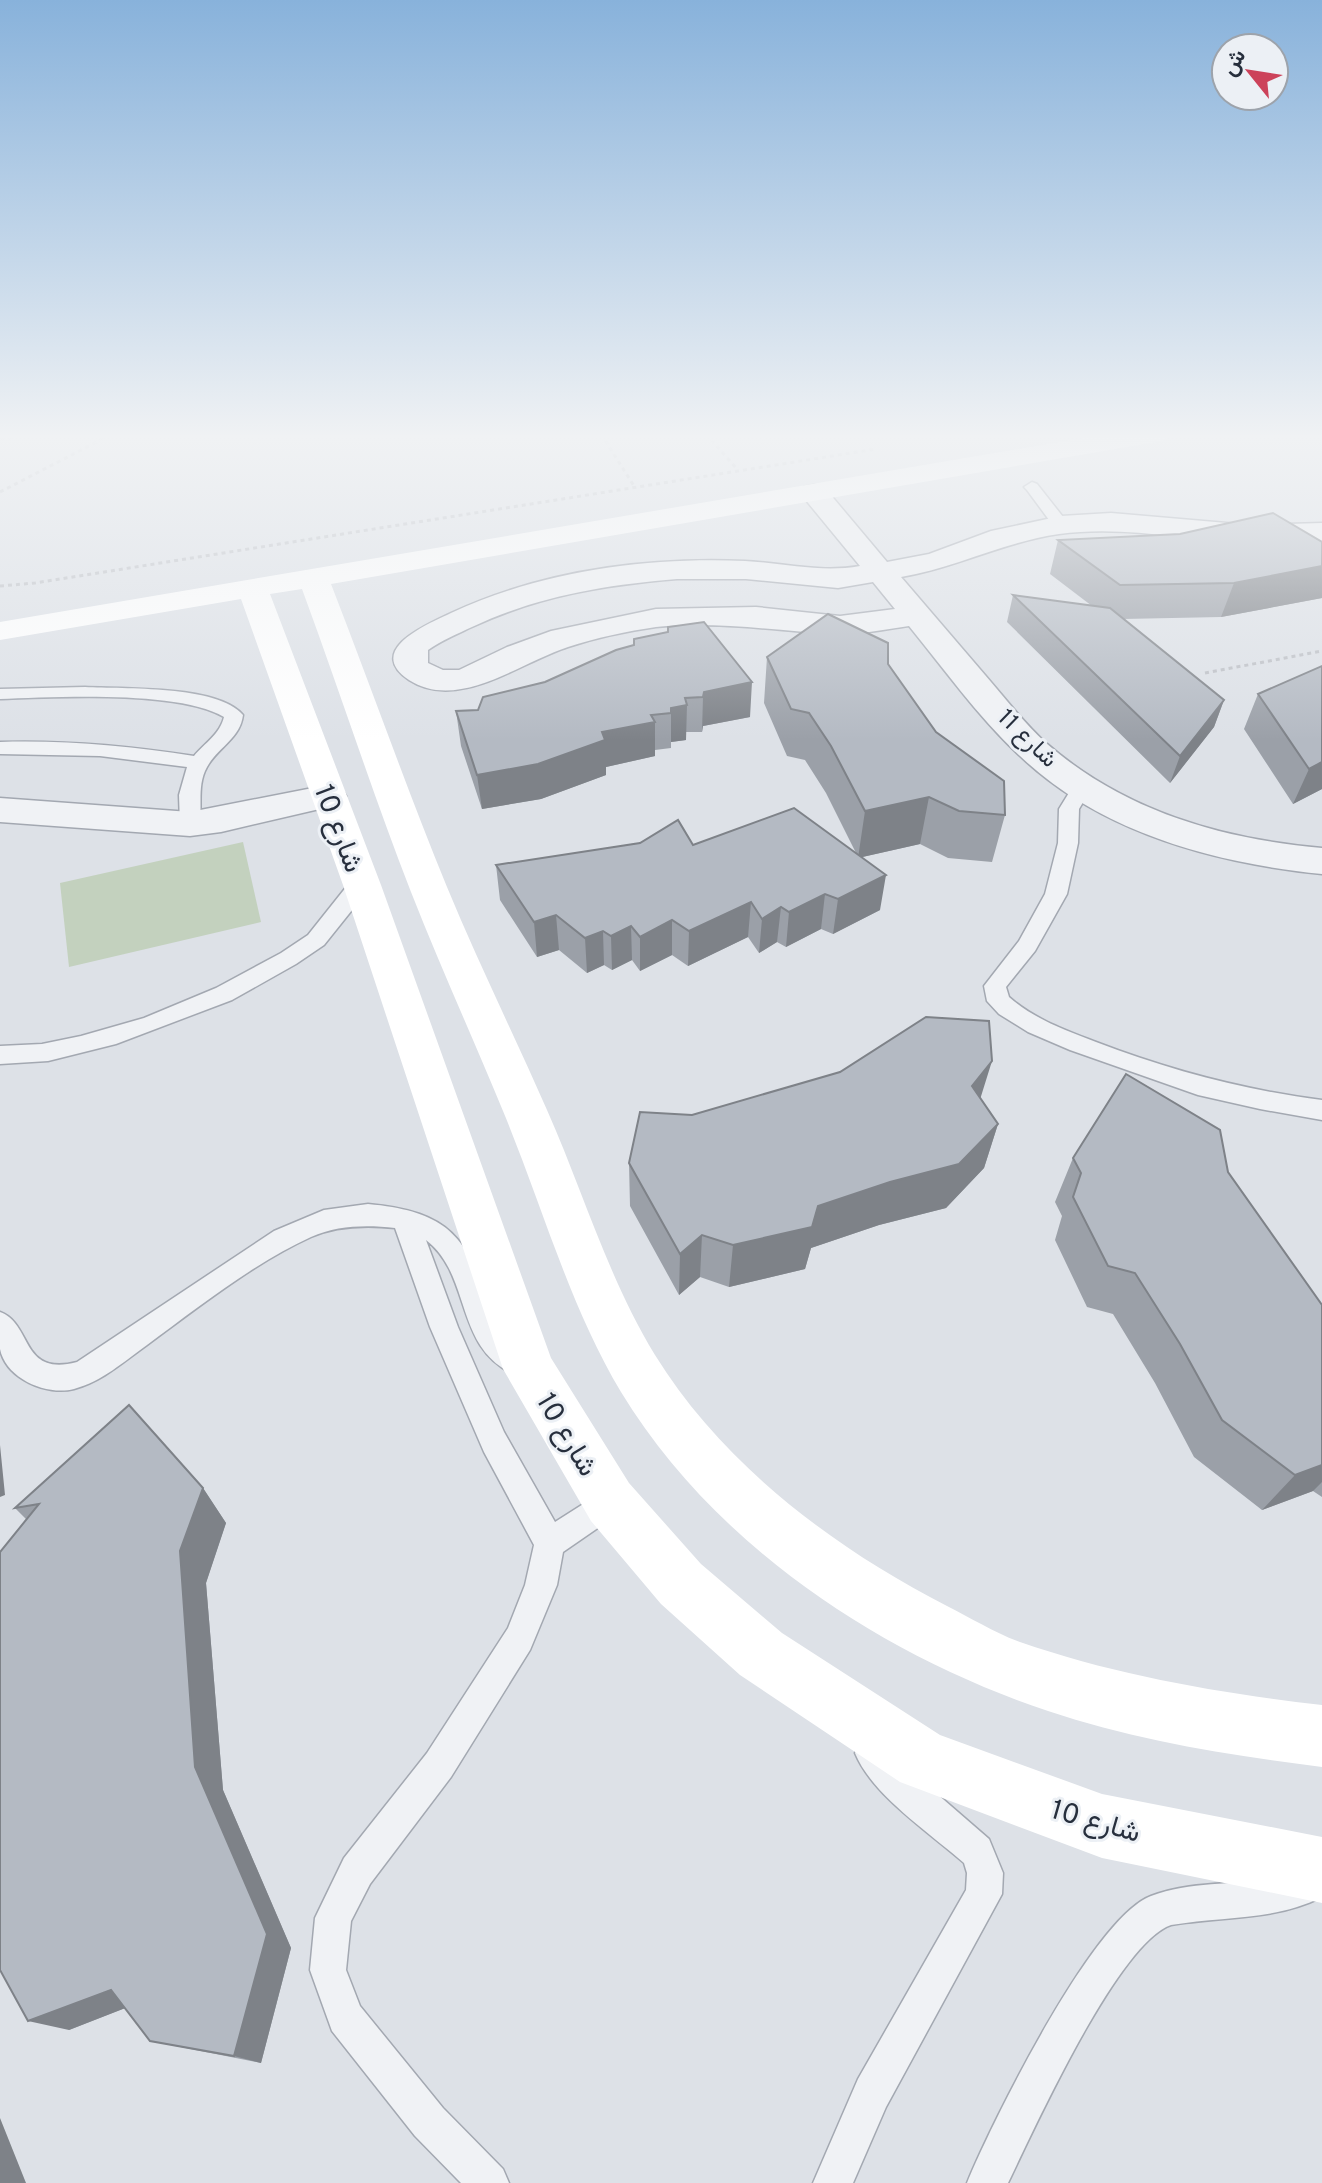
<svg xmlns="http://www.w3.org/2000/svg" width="1322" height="2183" viewBox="0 0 1322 2183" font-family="Overpass,Vazirmatn,sans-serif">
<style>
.green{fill:#c3d1be}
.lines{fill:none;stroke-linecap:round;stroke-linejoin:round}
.lane-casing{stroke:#a3a8b1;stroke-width:3}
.street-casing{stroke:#a3a8b1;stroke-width:3}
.path{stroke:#bcbfc5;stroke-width:3;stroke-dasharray:4 4;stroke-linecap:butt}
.lane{fill:#f0f2f5;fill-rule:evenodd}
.street{fill:#f0f2f5;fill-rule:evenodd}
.secondary{fill:#fff;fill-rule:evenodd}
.wall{fill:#9ba0a8}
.shaded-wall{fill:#7e8288}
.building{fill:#b4bac3;stroke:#7e8288;stroke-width:2}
.labels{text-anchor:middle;stroke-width:6;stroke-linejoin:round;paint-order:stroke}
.far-street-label{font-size:24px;fill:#272f3d;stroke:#ecf0f5}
.street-label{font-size:28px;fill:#272f3d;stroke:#ecf0f5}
</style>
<rect width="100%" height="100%" fill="#dde1e7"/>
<path class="green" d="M 243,842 L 261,922 L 69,967 L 60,883 Z"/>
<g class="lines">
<g class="lane-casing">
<path id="lane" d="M 1032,482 L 1037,484 L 1067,522 L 1067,528 L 1055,528 L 1027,490 L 1024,487 Z
M 85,687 C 123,689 218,685 243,715 C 240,739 218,747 207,767 C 195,788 205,813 197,829 L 190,831 L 180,824 L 179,795 L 187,767 L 100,756 L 0,754 L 0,742 C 65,740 130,746 194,756 C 205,743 220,734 224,717 C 179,690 55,697 0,699 L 0,689 Z
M 1082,781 L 1092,787 L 1079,809 L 1078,843 L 1067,894 L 1035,951 L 1006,987 L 1009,997 C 1034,1019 1065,1030 1096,1042 C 1169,1070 1244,1090 1322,1100 L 1322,1120 L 1260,1109 L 1198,1095 L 1070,1050 L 1028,1032 L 999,1014 L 987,1001 L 984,986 L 1019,941 L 1045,894 L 1058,843 L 1059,809 L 1075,783 Z
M 362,878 L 369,880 L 372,885 L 324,945 L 296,964 L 232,1000 L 116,1044 L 48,1061 L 0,1064 L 0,1046 L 42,1044 L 81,1036 L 144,1018 L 216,988 L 281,953 L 308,935 L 347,886 Z
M 368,1204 C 468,1213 467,1252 502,1333 C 512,1345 528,1350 534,1364 L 530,1373 L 520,1377 C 452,1351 474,1277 426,1240 L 458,1327 L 504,1432 L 555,1522 L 610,1487 L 621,1492 L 625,1502 L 621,1512 L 563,1552 L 557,1585 L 530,1650 L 451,1777 L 370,1884 L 351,1921 L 346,1970 L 360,2006 L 443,2108 L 503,2169 L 509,2183 L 461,2183 L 415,2136 L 332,2031 L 310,1970 L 315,1918 L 344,1858 L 427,1753 L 508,1628 L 525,1585 L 534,1545 L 484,1452 L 430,1327 L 395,1228 C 367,1225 338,1225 311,1237 C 254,1263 197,1308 147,1345 C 123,1362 103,1381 74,1389 C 47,1396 6,1379 0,1349 C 0,1337 0,1323 0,1312 C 33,1324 20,1377 77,1362 L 274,1231 L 324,1210 Z
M 872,1736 L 884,1741 L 906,1767 L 989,1839 L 1003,1873 L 1002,1894 L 886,2107 L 853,2183 L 813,2183 L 858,2079 L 966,1890 L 967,1873 L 964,1863 C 930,1833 872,1795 855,1753 L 860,1741 Z
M 1322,1860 L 1322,1897 C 1274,1921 1223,1916 1171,1925 C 1118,1943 1034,2129 1008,2183 L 967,2183 C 992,2122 1093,1918 1151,1896 C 1192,1880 1235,1886 1277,1878 C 1293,1874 1307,1866 1322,1860 Z"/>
</g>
<g class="street-casing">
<path id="street" d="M 814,485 L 824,487 L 887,562 L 929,554 L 991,531 L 1061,516 L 1111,513 L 1250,525 L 1322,523 L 1322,541 C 1298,541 1273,544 1249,543 C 1186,540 1122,525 1059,534 C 1004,542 955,568 901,577 C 929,610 957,642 985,675 C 1005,698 1023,722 1046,743 C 1124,811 1221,839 1322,848 L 1322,874 C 1214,863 1101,833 1020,756 C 979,718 945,670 909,626 C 886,629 861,635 837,634 C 777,631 717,621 656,627 C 628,631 595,638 568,647 C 521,662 458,712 409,680 C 364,650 428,624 451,613 C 542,571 645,557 745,561 C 784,563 821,573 860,566 L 800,493 L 804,487 ZM 677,579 L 746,579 L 838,588 L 873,582 L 895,609 L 840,616 L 756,607 L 656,609 L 551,631 L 507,647 L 459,670 L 443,670 L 428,663 L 428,650 C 442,640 457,634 472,627 C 538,596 605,585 677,579 Z
M 328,785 L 341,788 L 346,796 L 341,804 L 221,832 L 190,836 L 0,822 L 0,798 L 190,812 Z"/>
</g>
<path class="path" d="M 601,434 L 634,486
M 706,434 L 737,469
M 0,439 L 37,434
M 0,492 L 112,434
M 0,586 L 35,583 L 876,449
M 1205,673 L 1322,651"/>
<use href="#lane" class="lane"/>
<use href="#street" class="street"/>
<path class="secondary" d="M 1107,434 L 1169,434 L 1165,440 L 1156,442 L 331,584 C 370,684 406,787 447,887 C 478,962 514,1035 547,1110 C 583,1191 608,1278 655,1355 C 723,1465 834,1548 947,1606 C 971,1618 995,1633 1020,1642 C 1118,1676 1220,1693 1322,1705 L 1322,1767 C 1229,1755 1137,1741 1048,1711 C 880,1655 714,1545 621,1392 C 569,1305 542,1205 503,1111 C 473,1038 440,966 411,892 C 372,792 339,689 302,589 L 270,594 L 381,885 L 551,1358 L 629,1483 L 701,1564 L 782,1633 L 940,1735 L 1102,1794 L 1322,1837 L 1322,1903 L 1102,1858 L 900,1782 L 740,1675 L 661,1604 L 591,1521 L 503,1369 L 343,885 L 241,599 L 0,640 L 0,622 Z"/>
</g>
<path class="wall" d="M 1058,540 L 1322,542 L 1322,598 L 1221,617 L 1123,619 L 1224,700 L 1214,727 L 1170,783 L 1007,622 L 1013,595 L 1092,606 L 1050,574 Z
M 616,650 L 750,717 L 703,726 L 702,732 L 686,732 L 686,740 L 671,742 L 671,748 L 655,750 L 655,756 L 606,767 L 606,775 L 541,799 L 482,809 L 461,746 L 456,711 L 478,710 L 545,682 Z
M 767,657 L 888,664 L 936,732 L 1005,815 L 992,862 L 948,858 L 920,844 L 862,857 L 880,910 L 833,934 L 821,929 L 786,947 L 777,942 L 759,953 L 748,937 L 688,966 L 672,955 L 640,971 L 632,960 L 612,970 L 604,965 L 587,973 L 559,950 L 537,957 L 500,900 L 496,865 L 693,845 L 856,853 L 826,793 L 805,760 L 787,756 L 764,703 Z
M 1258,694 L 1322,789 L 1293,804 L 1244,729 Z
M 981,1099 L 998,1124 L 984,1168 L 946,1208 L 879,1225 L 811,1248 L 805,1269 L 729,1287 L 700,1277 L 679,1295 L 630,1206 L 629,1163 L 692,1115 Z
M 1073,1158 L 1228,1172 L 1322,1305 L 1322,1497 L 1313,1491 L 1262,1510 L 1194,1457 L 1155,1383 L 1113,1314 L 1087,1307 L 1055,1240 L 1062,1216 L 1055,1202 Z
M 129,1405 L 203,1488 L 226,1523 L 206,1583 L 223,1790 L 291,1948 L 261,2063 L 150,2041 L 125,2008 L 69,2030 L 26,1519 L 15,1508 Z"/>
<path class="shaded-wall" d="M 1322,566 L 1322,598 L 1221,617 L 1234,583 Z
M 752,682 L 750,717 L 703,726 L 702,732 L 703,697 L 704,692 Z
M 1224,700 L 1214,727 L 1170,783 L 1180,756 Z
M 687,705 L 686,740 L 671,742 L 671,708 Z
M 655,722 L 655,756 L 606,767 L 606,775 L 541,799 L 482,809 L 477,775 L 602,732 Z
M 1322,762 L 1322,789 L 1293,804 L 1309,769 Z
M 929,797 L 920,844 L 858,858 L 865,811 Z
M 886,875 L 880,910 L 833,934 L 838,899 Z
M 825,894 L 821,929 L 786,947 L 789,912 Z
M 751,902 L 748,937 L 688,966 L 689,931 Z
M 781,907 L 777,942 L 759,953 L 762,919 Z
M 556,915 L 559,950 L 537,957 L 534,922 Z
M 672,920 L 672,955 L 640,971 L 640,937 Z
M 631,926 L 632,960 L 612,970 L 611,936 Z
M 603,931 L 604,965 L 587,973 L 585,938 Z
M 992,1061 L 978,1106 L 972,1086 Z
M 998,1124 L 984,1168 L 946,1208 L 879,1225 L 811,1248 L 805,1269 L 729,1287 L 733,1245 Z
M 702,1235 L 700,1277 L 679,1295 L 680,1254 Z
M 0,1445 L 5,1495 L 0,1497 Z
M 1322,1465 L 1322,1482 L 1313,1491 L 1262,1510 L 1295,1475 Z
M 203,1488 L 226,1523 L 206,1583 L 223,1790 L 291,1948 L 261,2063 L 234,2056 L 195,1767 L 180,1551 Z
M 111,1990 L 146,2000 L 69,2030 L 28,2021 Z
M 0,2118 L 26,2183 L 0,2183 Z"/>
<path class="building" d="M 1273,513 L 1322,542 L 1322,566 L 1234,583 L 1120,585 L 1058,540 L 1180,534 Z
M 1013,595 L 1110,608 L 1224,700 L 1180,756 Z
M 828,614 L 888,643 L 888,664 L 936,732 L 1004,781 L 1005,815 L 959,811 L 929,797 L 865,811 L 831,746 L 809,713 L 791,709 L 767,657 Z
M 704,622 L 752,682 L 704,692 L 703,697 L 685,698 L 687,705 L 671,708 L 671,713 L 651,715 L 655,722 L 602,732 L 605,740 L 538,764 L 477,775 L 456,711 L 478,710 L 483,697 L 545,682 L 616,650 L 634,645 L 634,639 L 668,632 L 668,627 Z
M 1322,666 L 1322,762 L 1309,769 L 1258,694 Z
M 794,808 L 886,875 L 838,899 L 825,894 L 789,912 L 781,907 L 762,919 L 751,902 L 689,931 L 672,920 L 640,937 L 631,926 L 611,936 L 603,931 L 585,938 L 556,915 L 534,922 L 496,865 L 640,843 L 678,820 L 693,845 Z
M 926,1017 L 989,1021 L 992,1061 L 972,1086 L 998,1124 L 959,1164 L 890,1182 L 818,1206 L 812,1227 L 733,1245 L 702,1235 L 680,1254 L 629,1163 L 640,1112 L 692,1115 L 840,1072 Z
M 1126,1074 L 1220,1130 L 1228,1172 L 1322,1305 L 1322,1465 L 1295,1475 L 1222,1420 L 1180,1344 L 1135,1273 L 1108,1266 L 1073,1197 L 1081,1173 L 1073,1158 Z
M 129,1405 L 203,1488 L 180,1551 L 195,1767 L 267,1934 L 234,2056 L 150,2041 L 111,1990 L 28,2021 L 0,1970 L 0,1552 L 39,1504 L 15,1508 Z"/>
<linearGradient id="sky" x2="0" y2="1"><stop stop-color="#88b2db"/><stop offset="0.59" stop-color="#f0f2f4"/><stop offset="1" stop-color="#f0f2f4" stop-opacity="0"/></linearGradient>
<rect width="1322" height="740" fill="url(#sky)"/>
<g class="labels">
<g class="far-street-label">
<text transform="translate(1028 738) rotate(44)" y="8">شارع 11</text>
</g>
<g class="street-label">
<text transform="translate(340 828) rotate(69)" y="10">شارع 10</text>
<text transform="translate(568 1434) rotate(59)" y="10">شارع 10</text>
<text transform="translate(1096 1820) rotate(16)" y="10">شارع 10</text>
</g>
</g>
<g transform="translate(1250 72) rotate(300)"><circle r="38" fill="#ecf0f5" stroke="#9da3ab" stroke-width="2"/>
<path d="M0-6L14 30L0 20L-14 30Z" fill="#cc425a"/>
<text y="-12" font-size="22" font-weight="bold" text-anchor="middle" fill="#272f3d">ش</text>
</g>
</svg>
